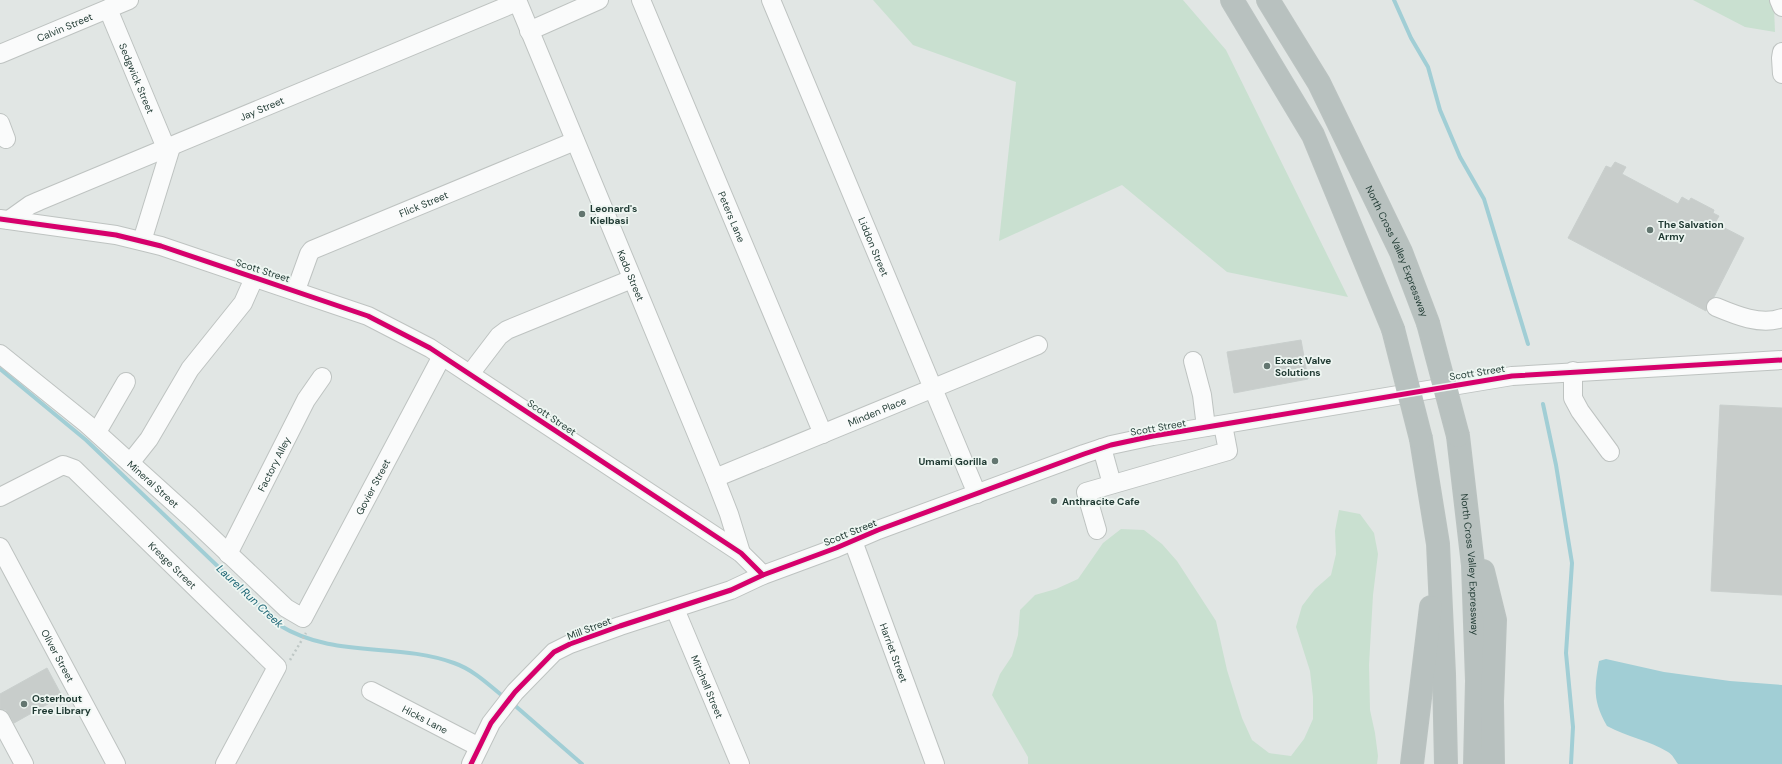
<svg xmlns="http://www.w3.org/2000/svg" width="1782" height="764" viewBox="0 0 1782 764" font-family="'DM Sans',sans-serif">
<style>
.green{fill:#c9e0d0}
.water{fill:#a1ced5}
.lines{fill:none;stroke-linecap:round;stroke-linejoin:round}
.stream{stroke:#a1ced5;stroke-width:4}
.building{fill:#c8cdcb;stroke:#c9cfcd}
.minor-casing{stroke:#bec3c1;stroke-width:20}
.highway-casing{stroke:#bbc3c1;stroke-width:24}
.path{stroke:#bec7c5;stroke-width:2.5;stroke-dasharray:2 3;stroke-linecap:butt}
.minor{stroke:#fafbfb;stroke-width:18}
.highway{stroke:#b8c1bf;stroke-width:22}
.highway-bridge-casing{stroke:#bbc3c1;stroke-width:24;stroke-linecap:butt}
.highway-bridge{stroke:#b8c1bf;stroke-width:22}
.cycleway-casing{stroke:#eef6f2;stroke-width:8}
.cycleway{stroke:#d6006c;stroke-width:5}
.poi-dot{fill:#637670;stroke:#eef6f2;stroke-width:1.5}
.labels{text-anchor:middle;stroke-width:3.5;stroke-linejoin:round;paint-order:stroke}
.street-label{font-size:10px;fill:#1f3932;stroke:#eef6f2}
.poi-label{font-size:10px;font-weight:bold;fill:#1f3932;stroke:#eef6f2;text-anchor:start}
.water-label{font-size:11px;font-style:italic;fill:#1a6474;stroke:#eef6f2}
</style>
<rect width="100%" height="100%" fill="#e1e6e4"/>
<path class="green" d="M 873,0 L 1183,0 L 1226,50 L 1348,297 L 1227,272 L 1122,185 L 999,241 L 1016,82 L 913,45 Z
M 1693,0 L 1769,0 L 1774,8 L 1775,32 L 1745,27 Z
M 1339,510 L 1360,514 L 1374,533 L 1378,554 L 1373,595 L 1369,665 L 1370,710 L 1375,733 L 1378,756 L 1377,764 L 1028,764 L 1028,757 L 992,695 L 1000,674 L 1012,656 L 1018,635 L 1020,610 L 1035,595 L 1056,589 L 1078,579 L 1103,543 L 1121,529 L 1144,530 L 1162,544 L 1177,561 L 1216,621 L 1227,670 L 1242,718 L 1252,740 L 1269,753 L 1291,756 L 1304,739 L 1313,719 L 1313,697 L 1310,671 L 1296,627 L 1302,606 L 1315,589 L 1331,575 L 1336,554 L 1335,531 Z"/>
<path class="water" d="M 1606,659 L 1664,672 L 1730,681 L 1782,685 L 1782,764 L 1678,764 C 1675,760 1672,754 1668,752 C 1649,740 1627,737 1607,726 C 1593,702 1594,688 1599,661 Z"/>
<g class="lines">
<path class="stream" d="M 1394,0 L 1411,38 L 1428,67 L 1440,110 L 1460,157 L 1484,199 L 1528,344
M 0,369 L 86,440 L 279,625 C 334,659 396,642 454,663 C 474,670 489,685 505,698
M 1543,404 L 1556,465 L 1572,563 L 1566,653 L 1573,727 L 1571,764
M 512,703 L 582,764"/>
</g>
<path class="building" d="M 1615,162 L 1626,167 L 1622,174 L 1678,204 L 1682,197 L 1689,201 L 1691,198 L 1714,210 L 1713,213 L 1719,216 L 1715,223 L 1744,238 L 1714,297 L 1707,303 L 1706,311 L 1568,238 L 1606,166 L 1611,168 Z
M 1301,340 L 1308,379 L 1234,393 L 1227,352 Z
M 1720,405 L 1782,408 L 1782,595 L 1711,591 Z
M 47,668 L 62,696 L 14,723 L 6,710 L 0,709 L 0,694 Z"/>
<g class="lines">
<g class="minor-casing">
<g id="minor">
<path id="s1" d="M 517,0 L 715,478 L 729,514 L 741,553"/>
<path id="s2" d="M 641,0 L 823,434"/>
<path id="s3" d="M 771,0 L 977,494"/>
<path d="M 1779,0 L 1782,7"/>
<path id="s4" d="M 108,9 L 166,148"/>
<path d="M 529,31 L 599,0"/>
<path d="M 1782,52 L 1781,58 L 1782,74"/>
<path id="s5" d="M 0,54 L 129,0"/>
<path d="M 0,123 L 6,139"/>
<path d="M 0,219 L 116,235 L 161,246 L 368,316 L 430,348 L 741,553 L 763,575"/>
<path id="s6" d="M 9,220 L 30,205 L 39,201 L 517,2"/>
<path d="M 142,241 L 171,147"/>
<path id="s7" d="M 296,290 L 309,254 L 312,250 L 575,141"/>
<path d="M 1716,307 C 1735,315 1761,326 1782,318"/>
<path id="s8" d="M 0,354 L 87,424 L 190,517 L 286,608 L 303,618 L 442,356"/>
<path d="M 1193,361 L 1202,395 L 1206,427"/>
<path d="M 1573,371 L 1573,398 L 1580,411 L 1610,452"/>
<path d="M 470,374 L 499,336 L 507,330 L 632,279"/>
<path d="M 97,432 L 126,382"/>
<path d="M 1102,448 L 1112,484"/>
<path d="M 130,463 L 149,439 L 190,369 L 243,303 L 255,276"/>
<path id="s9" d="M 715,478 L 1038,345"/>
<path id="s10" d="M 0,497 L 63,465 L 74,469 L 277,667 L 225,764"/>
<path d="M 1097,530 L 1086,492 L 1228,451 L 1223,425"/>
<path id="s11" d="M 853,541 L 935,764"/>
<path id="s12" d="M 0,547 L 116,764"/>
<path id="s13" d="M 228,554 L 306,400 L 322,377"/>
<path id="s14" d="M 675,609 L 740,764"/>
<path id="s15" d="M 371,691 L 479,747"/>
<path d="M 0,719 L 24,764"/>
<path d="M 471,764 L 491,723 L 515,692 L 554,652 L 570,644 L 620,626 L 731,590 L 763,575 L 836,548 L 878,530 L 1084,454 L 1111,445 L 1153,436 L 1512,376 L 1782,360"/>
</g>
</g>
<g class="highway-casing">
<g id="highway">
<path d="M 1232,0 L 1313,135 L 1393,329"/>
<path id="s16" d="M 1268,0 L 1319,83 L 1401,252 L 1428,323"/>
<path id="s17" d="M 1458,436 L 1473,565 L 1477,681 L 1475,764"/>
<path d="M 1421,439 L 1438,544 L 1444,674 L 1446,764"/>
<path d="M 1483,571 L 1495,620 L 1492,701 L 1493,764"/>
<path d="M 1412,764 L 1431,607"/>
</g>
</g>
<path class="path" d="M 290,660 L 306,633"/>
<use href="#minor" class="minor"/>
<use href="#highway" class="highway"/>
<g class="highway-bridge-casing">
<path id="highway-bridge" d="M 1428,323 L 1458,436
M 1393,329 L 1421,439"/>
</g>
<use href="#highway-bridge" class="highway-bridge"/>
<g class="cycleway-casing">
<path id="cycleway" d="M 0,219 L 116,235 L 161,246 L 368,316 L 430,348 L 741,553 L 763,575
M 471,764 L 491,723 L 515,692 L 554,652 L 570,644 L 620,626 L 731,590 L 763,575 L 836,548 L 878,530 L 1084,454 L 1111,445 L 1153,436 L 1512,376 L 1782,360"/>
</g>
<use href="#cycleway" class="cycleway"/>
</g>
<g class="poi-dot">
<circle cx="582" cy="214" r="4"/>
<circle cx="1650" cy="230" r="4"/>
<circle cx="1267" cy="366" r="4"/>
<circle cx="995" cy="461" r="4"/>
<circle cx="1054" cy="501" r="4"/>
<circle cx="24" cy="704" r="4"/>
</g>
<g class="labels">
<g class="street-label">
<text dy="4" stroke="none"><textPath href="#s5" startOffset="70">Calvin Street</textPath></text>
<text dy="4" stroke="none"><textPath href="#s4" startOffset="75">Sedgwick Street</textPath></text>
<text dy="4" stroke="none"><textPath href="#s6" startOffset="277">Jay Street</textPath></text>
<text dy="4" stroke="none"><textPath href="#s7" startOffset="164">Flick Street</textPath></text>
<text dy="4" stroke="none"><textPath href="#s2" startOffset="235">Peters Lane</textPath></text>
<text dy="4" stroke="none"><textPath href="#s3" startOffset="267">Liddon Street</textPath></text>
<text dy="4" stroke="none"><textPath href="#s16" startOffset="283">North Cross Valley Expressway</textPath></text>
<text transform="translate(263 270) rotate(18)" y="4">Scott Street</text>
<text dy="4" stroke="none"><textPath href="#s1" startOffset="298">Kado Street</textPath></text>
<text transform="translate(1477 372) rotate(-9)" y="4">Scott Street</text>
<text dy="4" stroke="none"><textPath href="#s9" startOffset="175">Minden Place</textPath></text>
<text transform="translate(552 417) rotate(34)" y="4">Scott Street</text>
<text transform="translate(1158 427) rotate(-10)" y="4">Scott Street</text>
<text dy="4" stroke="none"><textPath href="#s13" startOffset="101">Factory Alley</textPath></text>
<text dy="4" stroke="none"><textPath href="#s8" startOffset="201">Mineral Street</textPath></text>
<text dy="4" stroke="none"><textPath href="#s8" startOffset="551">Govier Street</textPath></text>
<text transform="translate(850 532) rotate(-22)" y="4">Scott Street</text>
<text dy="4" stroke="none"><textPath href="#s17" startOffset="129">North Cross Valley Expressway</textPath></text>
<text dy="4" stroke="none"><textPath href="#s10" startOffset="220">Kresge Street</textPath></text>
<text transform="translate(589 628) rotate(-21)" y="4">Mill Street</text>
<text dy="4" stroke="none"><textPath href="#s11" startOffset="119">Harriet Street</textPath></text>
<text dy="4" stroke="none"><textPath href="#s12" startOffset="123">Oliver Street</textPath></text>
<text dy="4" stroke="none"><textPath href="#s14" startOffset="84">Mitchell Street</textPath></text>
<text dy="4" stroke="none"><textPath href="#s15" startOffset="61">Hicks Lane</textPath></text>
</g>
<g class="poi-label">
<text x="590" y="212">Leonard's<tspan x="590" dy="12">Kielbasi</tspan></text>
<text x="1658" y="228">The Salvation<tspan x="1658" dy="12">Army</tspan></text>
<text x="1275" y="364">Exact Valve<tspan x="1275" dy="12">Solutions</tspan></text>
<text x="987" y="465" text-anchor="end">Umami Gorilla</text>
<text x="1062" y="505">Anthracite Cafe</text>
<text x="32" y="702">Osterhout<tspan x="32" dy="12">Free Library</tspan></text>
</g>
<g class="water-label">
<text transform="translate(250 596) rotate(43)" y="4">Laurel Run Creek</text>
</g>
</g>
</svg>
